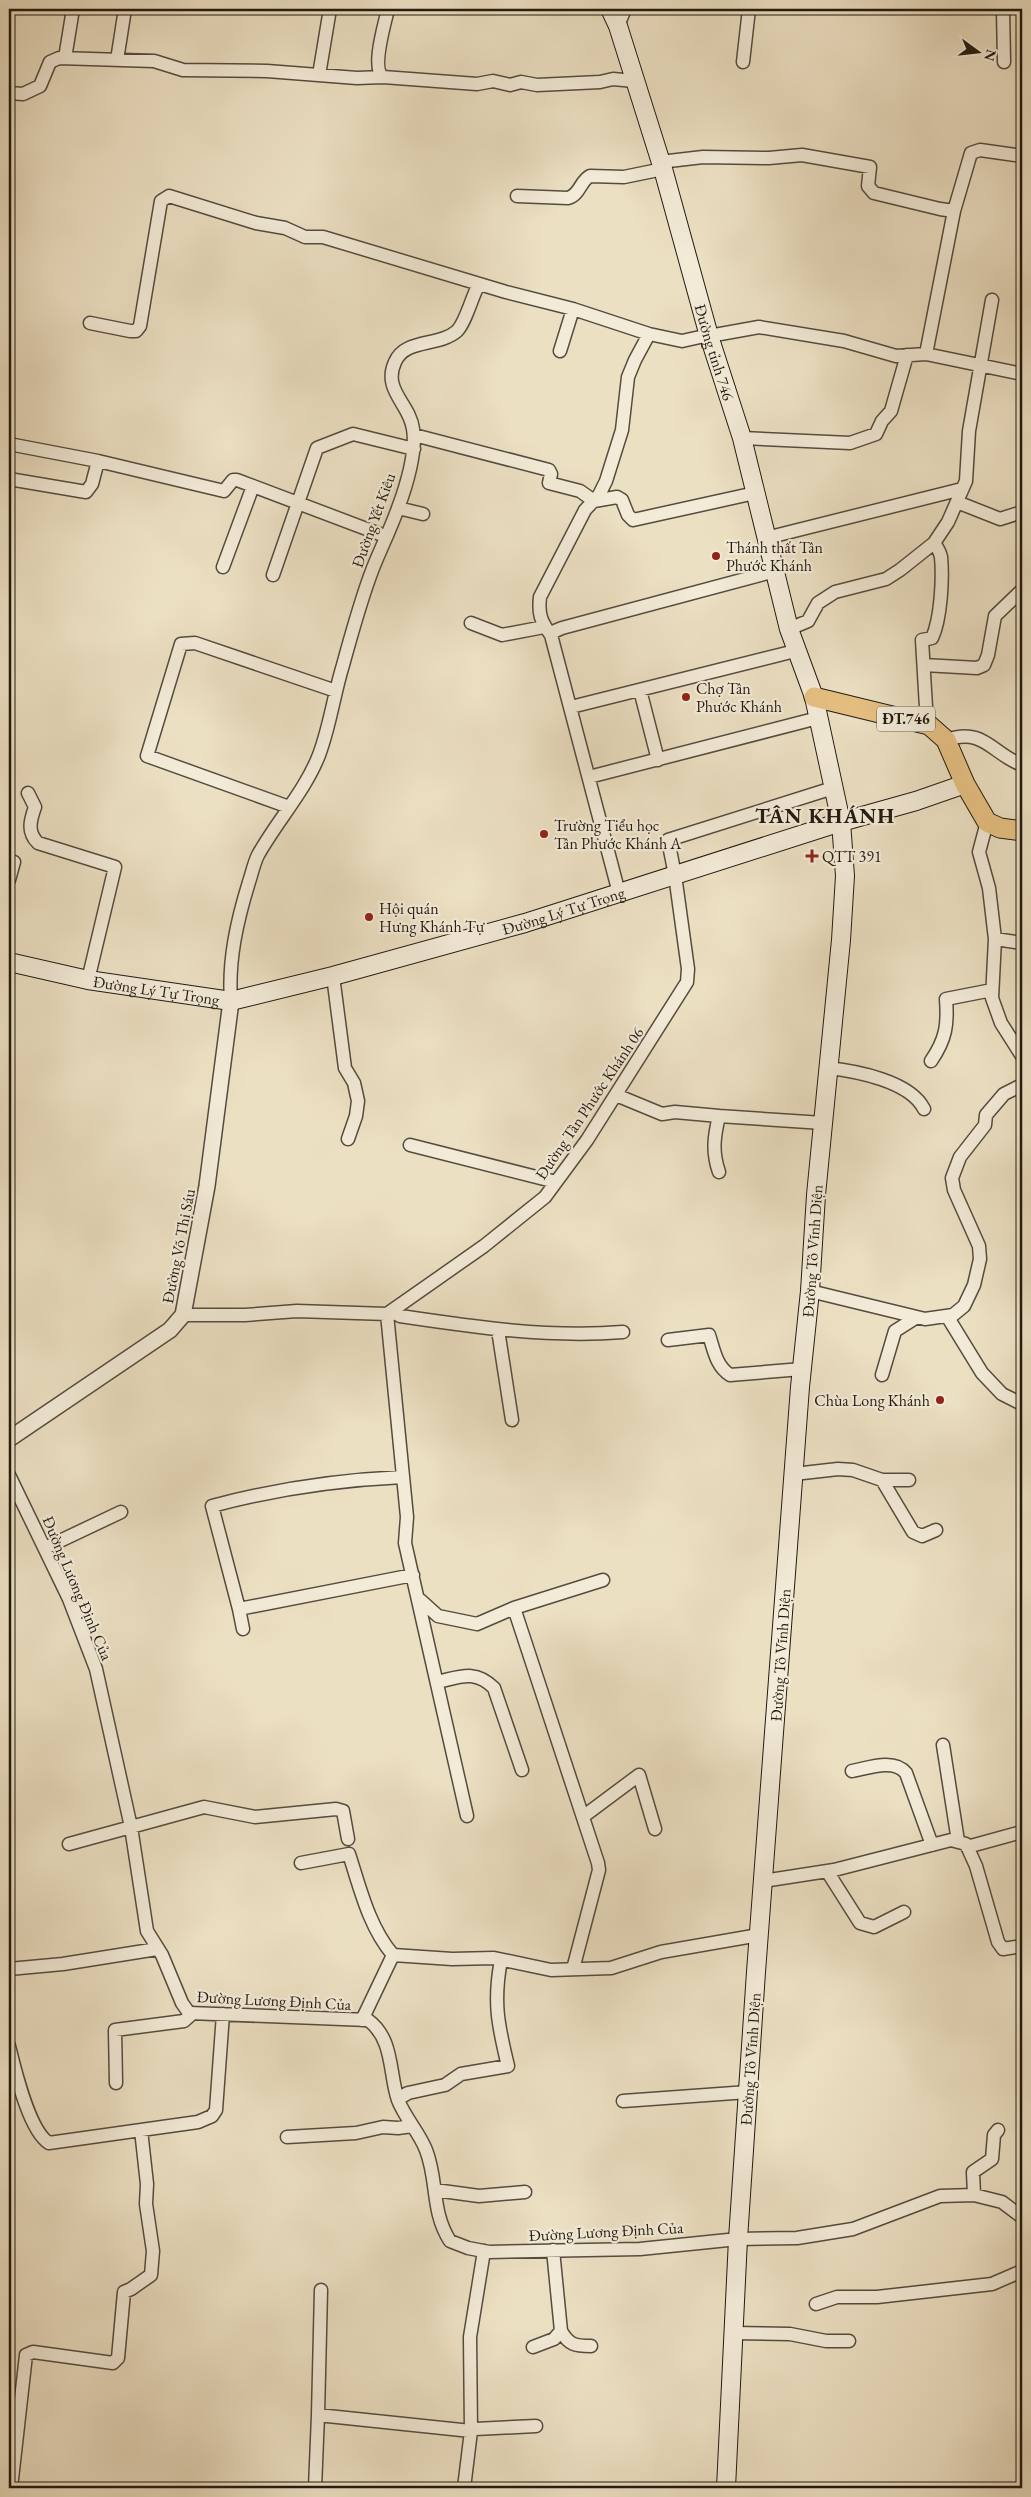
<svg xmlns="http://www.w3.org/2000/svg" width="1031" height="2497" viewBox="0 0 1031 2497" font-family="'EB Garamond',serif">
<style>
.lines{fill:none;stroke-linecap:round;stroke-linejoin:round}
.minor-casing{stroke:#544c3e;stroke-width:15}
.tertiary-casing{stroke:#544c3e;stroke-width:18}
.secondary-casing{stroke:#211a11;stroke-width:20}
.primary-casing{stroke:#211a11;stroke-width:21}
.minor{stroke:#f3ebd8;stroke-width:12}
.tertiary{stroke:#f3ebd8;stroke-width:15}
.secondary{stroke:#f3ebd8;stroke-width:18}
.primary{stroke:#e6c082;stroke-width:19}
.poi-dot{fill:#8f2418;stroke:#f3ebd8;stroke-width:2}
.labels{text-anchor:middle;stroke-width:4.5;stroke-linejoin:round;paint-order:stroke}
.shield{fill:#f3ebd8;stroke:#60594d;stroke-width:1}
.shield-label{font-size:15px;font-weight:bold;fill:#211a11}
.street-label{font-size:16px;fill:#211a11;stroke:#f3ebd8}
.poi-label{font-size:16px;fill:#211a11;stroke:#f3ebd8;text-anchor:start}
.district-label{font-size:21px;font-weight:bold;letter-spacing:1px;fill:#211a11;stroke:#f3ebd8}
</style>
<rect width="100%" height="100%" fill="#ece0c3"/>
<filter id="stains"><feTurbulence type="fractalNoise" baseFrequency=".004" numOctaves="4"/><feColorMatrix values="0 0 0 0 .2 0 0 0 0 .09 0 0 0 0 .02 0 0 0 .5 -.17"/></filter>
<radialGradient id="worn" r=".72"><stop offset=".6" stop-color="#630" stop-opacity="0"/><stop offset="1" stop-color="#630" stop-opacity=".3"/></radialGradient>
<g class="lines">
<g class="minor-casing">
<path id="minor" d="M 388,9 C 385,23 371,68 383,77 L 477,84 L 493,81 L 510,85 L 521,82 L 537,85 L 600,82 L 613,79 L 634,81
M 1003,9 L 1004,62
M 618,26 L 625,9
M 65,58 L 73,9
M 117,60 L 125,9
M 743,62 L 749,9
M 319,75 L 330,9
M 9,93 L 23,94 L 40,86 L 50,62 L 59,58 L 154,61 L 183,70 L 267,71 L 357,78 L 383,77
M 660,162 L 703,157 L 769,158 L 802,155 L 870,167 L 868,186 L 874,193 L 940,209 L 954,211 L 971,153 L 980,150 L 1022,156
M 517,196 L 568,198 C 580,195 580,181 590,176 L 624,177 L 663,169
M 90,323 L 130,331 L 136,331 L 140,326 L 161,201 L 169,196 L 256,223 L 285,228 L 305,237 L 323,237 L 506,292 L 573,309 L 649,334 L 682,341 L 709,335
M 709,336 L 759,327 L 844,341 L 896,356 L 926,354 L 1022,374
M 560,351 L 573,309
M 926,354 L 954,211
M 414,435 L 549,470 L 551,474 L 549,483 L 580,491 L 594,501 L 617,497 L 622,500 L 628,515 L 633,520 L 755,493
M 742,438 L 850,443 L 876,434 L 882,421 L 891,411 L 907,355
M 9,444 L 98,461 L 224,491 L 233,480 L 237,480 L 385,536
M 9,479 L 86,492 L 92,484 L 98,461
M 957,502 L 1000,519 L 1022,512
M 398,508 L 423,514
M 766,538 L 962,489
M 223,567 L 253,486
M 273,575 L 317,448 L 353,434 L 414,449
M 471,623 L 502,635 L 544,627
M 789,629 L 808,621 L 818,603 L 835,592 L 886,579 L 900,570 L 934,543 L 948,522 L 966,481 L 969,431 L 992,300
M 551,635 C 541,622 538,614 540,597 L 585,510 L 599,495 L 606,481 L 622,430 L 628,377 L 635,360 L 649,334
M 924,665 L 977,668 L 984,665 L 988,655 L 995,616 L 1022,590
M 640,690 L 658,760
M 571,707 L 795,651
M 927,724 L 922,640 L 932,638 C 941,619 943,578 941,557 C 940,552 937,547 934,543
M 946,740 C 984,727 991,753 1022,765
M 589,777 L 818,718
M 28,793 L 35,807 C 30,821 27,832 38,843 L 115,867 L 88,980
M 289,807 L 147,756 L 181,644 L 195,643 L 336,691
M 987,822 L 979,852 L 989,888 L 995,939 L 992,998 L 1001,1023 L 1022,1056
M 9,880 L 14,862
M 619,893 L 551,635 L 555,631 L 562,628 L 775,571
M 995,939 L 1022,943
M 333,976 L 345,1068 L 354,1083 L 358,1101 L 356,1116 L 348,1139
M 231,1001 C 228,960 237,921 249,882 C 252,873 254,863 258,855 C 277,821 305,791 319,755 C 330,726 334,694 343,665 C 352,632 361,599 373,568 C 381,548 391,528 398,508 C 406,487 417,451 413,429 C 410,404 382,390 395,362 C 405,338 439,347 457,331 C 466,322 472,296 479,284
M 931,1061 C 946,1039 948,1025 946,999 L 992,990
M 828,1068 C 856,1071 910,1081 924,1109
M 616,1095 L 662,1114 L 675,1112 L 719,1116 C 714,1137 712,1152 719,1172
M 719,1116 L 823,1123
M 410,1145 L 556,1182
M 810,1291 L 925,1319 L 953,1315 L 964,1306 L 974,1285 L 980,1259 L 979,1246 L 954,1190 L 952,1178 L 960,1157 L 985,1125 L 986,1115 L 1004,1094 L 1022,1085
M 391,1311 L 400,1316 C 474,1327 548,1338 623,1332
M 387,1314 L 407,1517 L 405,1543 L 467,1816
M 183,1315 L 245,1315 L 297,1311 L 387,1314 L 484,1246 L 545,1197 L 587,1140 L 687,982 L 688,969 L 675,875 L 668,840 L 833,788
M 947,1316 L 982,1373 L 1002,1394 L 1022,1404
M 498,1330 L 512,1420
M 668,1340 L 709,1335 C 714,1350 716,1366 730,1375 L 802,1369
M 882,1375 L 895,1331 L 917,1317
M 794,1474 L 838,1469 L 853,1470 L 882,1480 L 909,1480
M 9,1475 L 69,1599 L 96,1669 L 131,1827 L 147,1931 L 162,1955 L 182,2003 L 189,2013 L 368,2020 C 394,2039 389,2074 398,2100 C 405,2118 419,2132 426,2150 C 438,2180 431,2212 450,2241 L 468,2248 L 489,2252 L 640,2249 L 738,2239 L 797,2238 L 853,2229 L 940,2196 L 974,2195 L 1002,2202 L 1022,2217
M 882,1480 L 913,1532 L 922,1536 L 936,1530
M 45,1548 L 121,1512
M 418,1598 L 438,1616 L 477,1624 L 514,1608 L 603,1580
M 514,1608 L 598,1863 L 599,1870 L 573,1969
M 239,1609 L 212,1506 C 275,1489 338,1480 403,1477
M 243,1629 L 239,1609 L 413,1575
M 437,1682 C 460,1677 475,1669 494,1688 L 522,1770
M 943,1745 L 958,1841
M 852,1771 C 868,1768 894,1758 906,1773 L 932,1845
M 584,1816 L 639,1775 L 655,1829
M 69,1844 L 204,1807 L 255,1817 L 336,1809 L 343,1811 L 348,1839
M 967,1847 L 1022,1832
M 301,1863 L 349,1854 C 360,1888 369,1927 393,1955
M 827,1871 L 860,1923 L 874,1927 L 904,1912
M 763,1881 L 834,1870 L 951,1840 L 966,1844 L 976,1866 L 998,1942 L 1003,1949 L 1022,1946
M 9,1969 L 63,1964 L 157,1949
M 362,2020 L 393,1955 L 452,1959 L 494,1958 L 551,1970 L 611,1968 L 661,1952 L 759,1935
M 9,2046 C 15,2070 29,2131 49,2143 L 198,2122 L 212,2116 L 216,2110 L 223,2014
M 116,2083 L 115,2030 L 184,2021 L 193,2013
M 398,2099 L 408,2093 L 445,2085 L 461,2074 L 508,2066 C 498,2025 493,2002 501,1960
M 623,2101 L 748,2092
M 287,2137 L 356,2133 L 383,2127 L 398,2128 L 412,2126
M 435,2190 L 479,2196 L 525,2192
M 974,2195 L 973,2172 L 992,2159 L 994,2135 L 998,2130
M 553,2250 L 561,2331 C 569,2345 575,2346 591,2346
M 816,2304 L 837,2297 L 877,2297 L 992,2284 L 1022,2271
M 733,2333 L 790,2334 L 826,2341 L 849,2341
M 533,2347 L 554,2339 L 561,2331
M 318,2415 L 321,2290
M 11,2488 L 26,2355 L 33,2352 L 113,2363 L 118,2358 L 124,2292 L 131,2289 L 151,2275 L 153,2251 L 146,2204 L 147,2184 L 141,2130
M 315,2488 L 318,2415 L 471,2431 L 475,2429 L 536,2426
M 464,2488 L 471,2431 L 470,2337 L 484,2251"/>
</g>
<g class="tertiary-casing">
<path id="tertiary" d="M 9,1439 L 170,1330 L 183,1315 L 207,1186 L 231,1001"/>
</g>
<g class="secondary-casing">
<g id="secondary">
<path id="s1" d="M 610,9 L 618,26 L 663,169 L 709,336 L 742,438 L 789,629 L 814,697 L 841,822 L 845,876 L 841,940 L 816,1195 L 810,1291 L 800,1387 L 756,1972 L 738,2239 L 726,2488"/>
<path id="s2" d="M 9,962 L 88,980 L 231,1001 L 333,976 L 525,923 L 841,822 L 916,801 L 965,784"/>
</g>
</g>
<g class="primary-casing">
<path id="primary" d="M 814,697 L 929,725 L 946,740 L 965,784 L 987,822 L 1000,828 L 1022,831"/>
</g>
<use href="#minor" class="minor"/>
<use href="#tertiary" class="tertiary"/>
<use href="#secondary" class="secondary"/>
<use href="#primary" class="primary"/>
</g>
<g class="poi-dot">
<circle cx="716" cy="556" r="5"/>
<circle cx="686" cy="697" r="5"/>
<circle cx="544" cy="834" r="5"/>
<path d="M809.5 848.5h5v5h5v5h-5v5h-5v-5h-5v-5h5z"/>
<circle cx="369" cy="917" r="5"/>
<circle cx="940" cy="1400" r="5"/>
</g>
<g class="labels">
<rect class="shield" x="877" y="706.5" width="58" height="25" rx="4"/>
<g class="shield-label">
<text x="906" y="724">ĐT.746</text>
</g>
<g class="street-label">
<text dy="6" stroke="none"><textPath href="#s1" startOffset="359">Đường tỉnh 746</textPath></text>
<text transform="translate(373 520) rotate(-70)" y="6">Đường Yết Kiêu</text>
<text dy="6" stroke="none"><textPath href="#s2" startOffset="570">Đường Lý Tự Trọng</textPath></text>
<text dy="6" stroke="none"><textPath href="#s2" startOffset="150">Đường Lý Tự Trọng</textPath></text>
<text transform="translate(589 1103) rotate(-56)" y="6">Đường Tân Phước Khánh 06</text>
<text transform="translate(178 1246) rotate(-79)" y="6">Đường Võ Thị Sáu</text>
<text transform="translate(812 1251) rotate(-86)" y="6">Đường Tô Vĩnh Diện</text>
<text transform="translate(78 1588) rotate(67)" y="6">Đường Lương Định Của</text>
<text transform="translate(780 1655) rotate(-86)" y="6">Đường Tô Vĩnh Diện</text>
<text transform="translate(274 2000) rotate(3)" y="6">Đường Lương Định Của</text>
<text transform="translate(750 2059) rotate(-86)" y="6">Đường Tô Vĩnh Diện</text>
<text transform="translate(606 2231) rotate(-3)" y="6">Đường Lương Định Của</text>
</g>
<g class="poi-label">
<text x="726" y="553">Thánh thất Tân<tspan x="726" dy="18">Phước Khánh</tspan></text>
<text x="696" y="694">Chợ Tân<tspan x="696" dy="18">Phước Khánh</tspan></text>
<text x="554" y="831">Trường Tiểu học<tspan x="554" dy="18">Tân Phước Khánh A</tspan></text>
<text x="822" y="862">QTT 391</text>
<text x="379" y="914">Hội quán<tspan x="379" dy="18">Hưng Khánh Tự</tspan></text>
<text x="930" y="1406" text-anchor="end">Chùa Long Khánh</text>
</g>
<g class="district-label">
<text x="825" y="823">TÂN KHÁNH</text>
</g>
</g>
<rect width="1031" height="2497" fill="none" stroke="#ece0c3" stroke-width="30"/>
<rect x="10" y="10" width="1011" height="2477" fill="none" stroke="#211a11" stroke-width="2.5"/>
<rect x="15" y="15" width="1001" height="2467" fill="none" stroke="#211a11"/>
<g transform="translate(978 52) rotate(105)" stroke="#f3ebd8" stroke-width="4" paint-order="stroke">
<path d="M0-4L9 19L0 12L-9 19Z" fill="#211a11"/>
<text y="-8" font-size="14" font-weight="bold" text-anchor="middle" fill="#211a11">N</text>
</g>
<rect width="100%" height="100%" filter="url(#stains)"/>
<rect width="100%" height="100%" fill="url(#worn)"/>
</svg>
